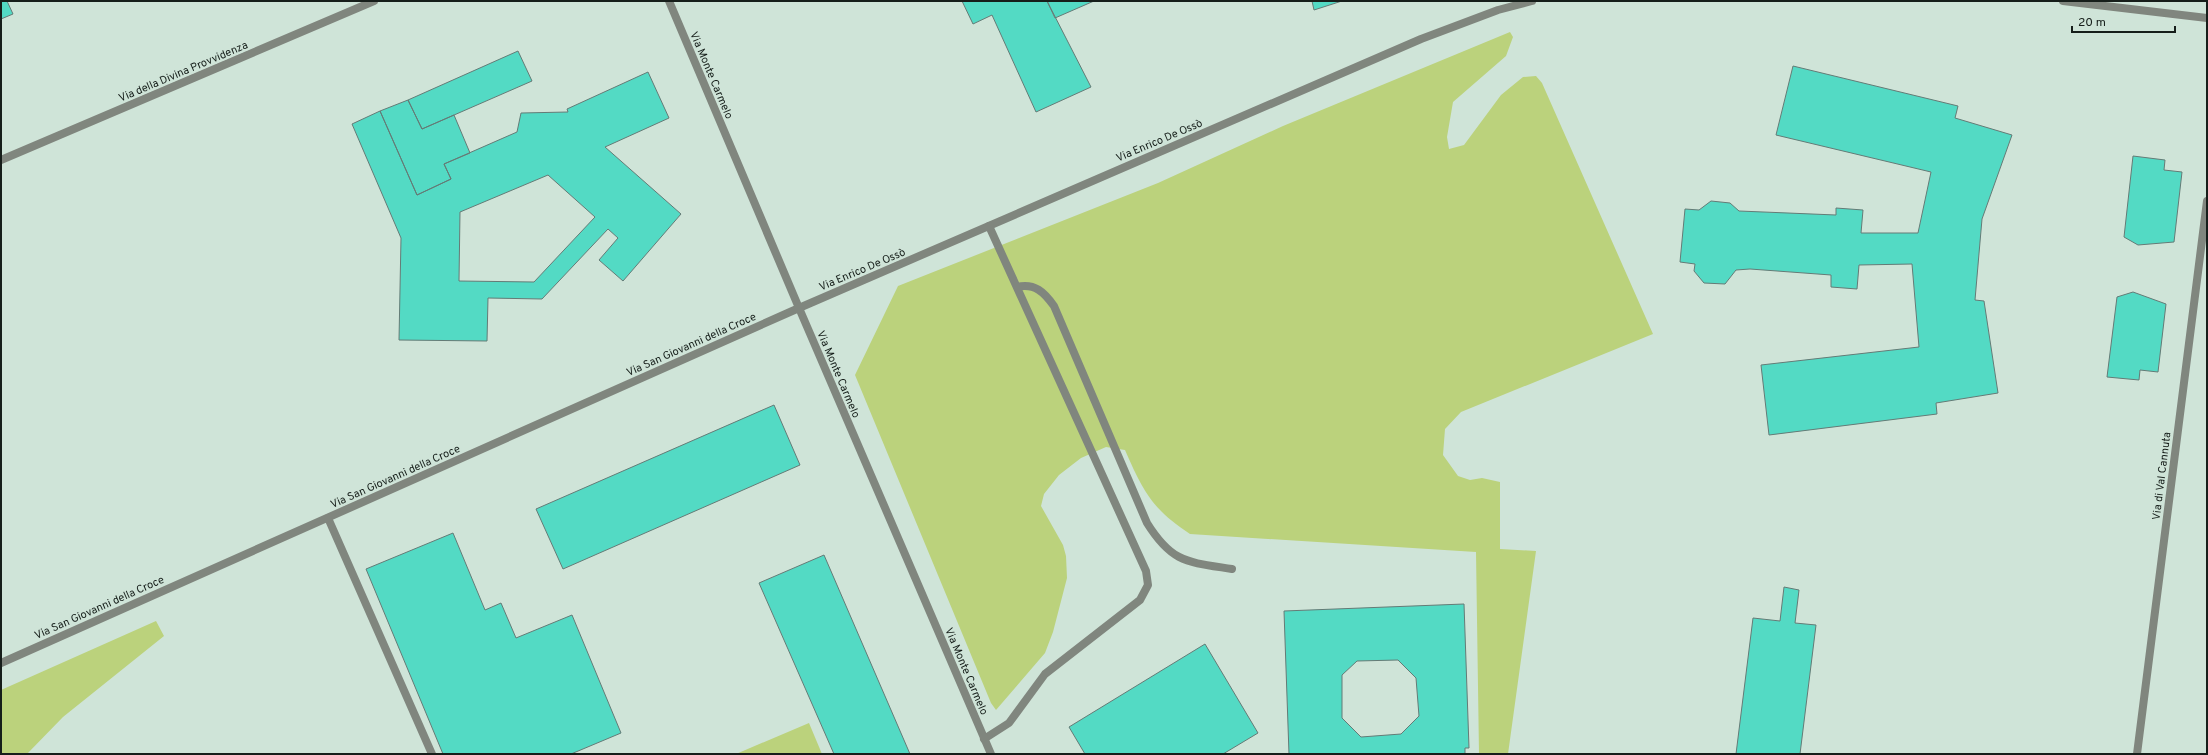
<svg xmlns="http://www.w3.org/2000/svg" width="2208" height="755" viewBox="0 0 2208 755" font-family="Overpass,sans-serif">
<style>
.green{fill:#bbd27c}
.building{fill:#53dac4;stroke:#647b76;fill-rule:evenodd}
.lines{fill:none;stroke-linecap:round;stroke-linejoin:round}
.service{stroke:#80867e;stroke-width:8}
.minor{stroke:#80867e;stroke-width:8}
.labels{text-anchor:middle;stroke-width:4;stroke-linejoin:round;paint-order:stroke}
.street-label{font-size:11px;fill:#161e1a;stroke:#cfe4d8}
</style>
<rect width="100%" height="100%" fill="#cfe4d8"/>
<path class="green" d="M 1510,32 L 1513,37 L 1506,56 L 1453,102 L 1447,137 L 1449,149 L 1464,145 L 1501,95 L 1523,77 L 1536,76 L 1542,83 L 1653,334 L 1461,412 L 1445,429 L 1443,455 L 1458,476 L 1470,480 L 1482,478 L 1500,482 L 1500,549 L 1536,551 L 1508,754 L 1479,754 L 1476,552 L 1190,534 C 1152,509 1143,491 1125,450 L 1106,447 L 1081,458 L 1059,475 L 1044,494 L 1041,506 L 1063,545 L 1066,556 L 1067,578 L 1053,632 L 1045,653 L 996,710 L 991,703 L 855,375 L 898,286 L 1158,183 L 1283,126 Z
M 156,621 L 164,636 L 63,717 L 27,754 L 1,754 L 1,690 Z
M 809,723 L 822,754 L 736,754 Z"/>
<path class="building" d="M 1,1 L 7,1 L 13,14 L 1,19 Z
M 962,1 L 1047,1 L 1091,87 L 1036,112 L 992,15 L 973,24 Z
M 1047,1 L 1094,1 L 1055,18 Z
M 1312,1 L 1342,1 L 1314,10 Z
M 518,51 L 532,81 L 422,129 L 408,100 Z
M 1793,66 L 1958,106 L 1955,118 L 2012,135 L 1982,219 L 1975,300 L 1984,301 L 1998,393 L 1936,403 L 1937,414 L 1769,435 L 1761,365 L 1919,347 L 1912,264 L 1859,265 L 1857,289 L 1831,287 L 1831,275 L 1750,269 L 1736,270 L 1725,284 L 1704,283 L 1694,271 L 1695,264 L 1680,262 L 1685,209 L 1699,210 L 1711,201 L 1730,203 L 1739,211 L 1836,215 L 1836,208 L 1863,210 L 1861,233 L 1918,233 L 1931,172 L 1776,135 Z
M 648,72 L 669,118 L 605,147 L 681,214 L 623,281 L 599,260 L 618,238 L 608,229 L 542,299 L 488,298 L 487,341 L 399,340 L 401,238 L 352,124 L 380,111 L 417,195 L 451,179 L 444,164 L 517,132 L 521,113 L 568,112 L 567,109 ZM 548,175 L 595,217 L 534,282 L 459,281 L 460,212 Z
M 408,100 L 422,129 L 454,115 L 470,153 L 444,164 L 451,179 L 417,195 L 380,111 Z
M 2133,156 L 2165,160 L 2164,170 L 2182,172 L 2174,242 L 2138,245 L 2124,237 Z
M 2133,292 L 2166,304 L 2158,372 L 2140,370 L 2139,380 L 2107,377 L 2117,297 Z
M 774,405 L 800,465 L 563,569 L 536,509 Z
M 453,533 L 485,610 L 501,603 L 516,638 L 572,615 L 621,733 L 571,754 L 443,754 L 366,569 Z
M 824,555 L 910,754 L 834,754 L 759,583 Z
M 1784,587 L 1799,590 L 1795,623 L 1816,625 L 1800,754 L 1736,754 L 1753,618 L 1780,621 Z
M 1464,604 L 1469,748 L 1465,748 L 1465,754 L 1289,754 L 1284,611 ZM 1398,660 L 1416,678 L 1419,716 L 1401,734 L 1361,737 L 1342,718 L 1342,675 L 1357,661 Z
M 1205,644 L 1258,733 L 1223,754 L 1085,754 L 1069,727 Z"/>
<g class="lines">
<path class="service" d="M 1017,287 C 1035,283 1044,292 1054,306 L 1147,523 C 1172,563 1187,562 1232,569
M 328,518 L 432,754
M 984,739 L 1009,723 L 1045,674 L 1140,600 L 1148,585 L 1146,571 L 989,226"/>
<path class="minor" d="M 669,1 L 799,308 L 991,754
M 2063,1 L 2207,18
M 1,160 L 374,1
M 1,663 L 799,308 L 1421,39 L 1498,10 L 1532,1
M 2137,754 L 2207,201"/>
</g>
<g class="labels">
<g class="street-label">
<text transform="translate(183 71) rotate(-23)" y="4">Via della Divina Provvidenza</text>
<text transform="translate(712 75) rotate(67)" y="4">Via Monte Carmelo</text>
<text transform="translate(1159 140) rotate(-23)" y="4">Via Enrico De Ossò</text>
<text transform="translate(862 269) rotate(-23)" y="4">Via Enrico De Ossò</text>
<text transform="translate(691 344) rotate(-24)" y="4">Via San Giovanni della Croce</text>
<text transform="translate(839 374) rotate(67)" y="4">Via Monte Carmelo</text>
<text transform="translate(395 476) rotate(-24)" y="4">Via San Giovanni della Croce</text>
<text transform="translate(2161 476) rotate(-83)" y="4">Via di Val Cannuta</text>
<text transform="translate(99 607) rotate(-24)" y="4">Via San Giovanni della Croce</text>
<text transform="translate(967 671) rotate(67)" y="4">Via Monte Carmelo</text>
</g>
</g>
<rect width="2208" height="755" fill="none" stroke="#161e1a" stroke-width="4"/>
<path d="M2072 26v6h103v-6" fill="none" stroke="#161e1a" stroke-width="2"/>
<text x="2078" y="26" font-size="12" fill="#161e1a" stroke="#cfe4d8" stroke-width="3" paint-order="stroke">20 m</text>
</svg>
